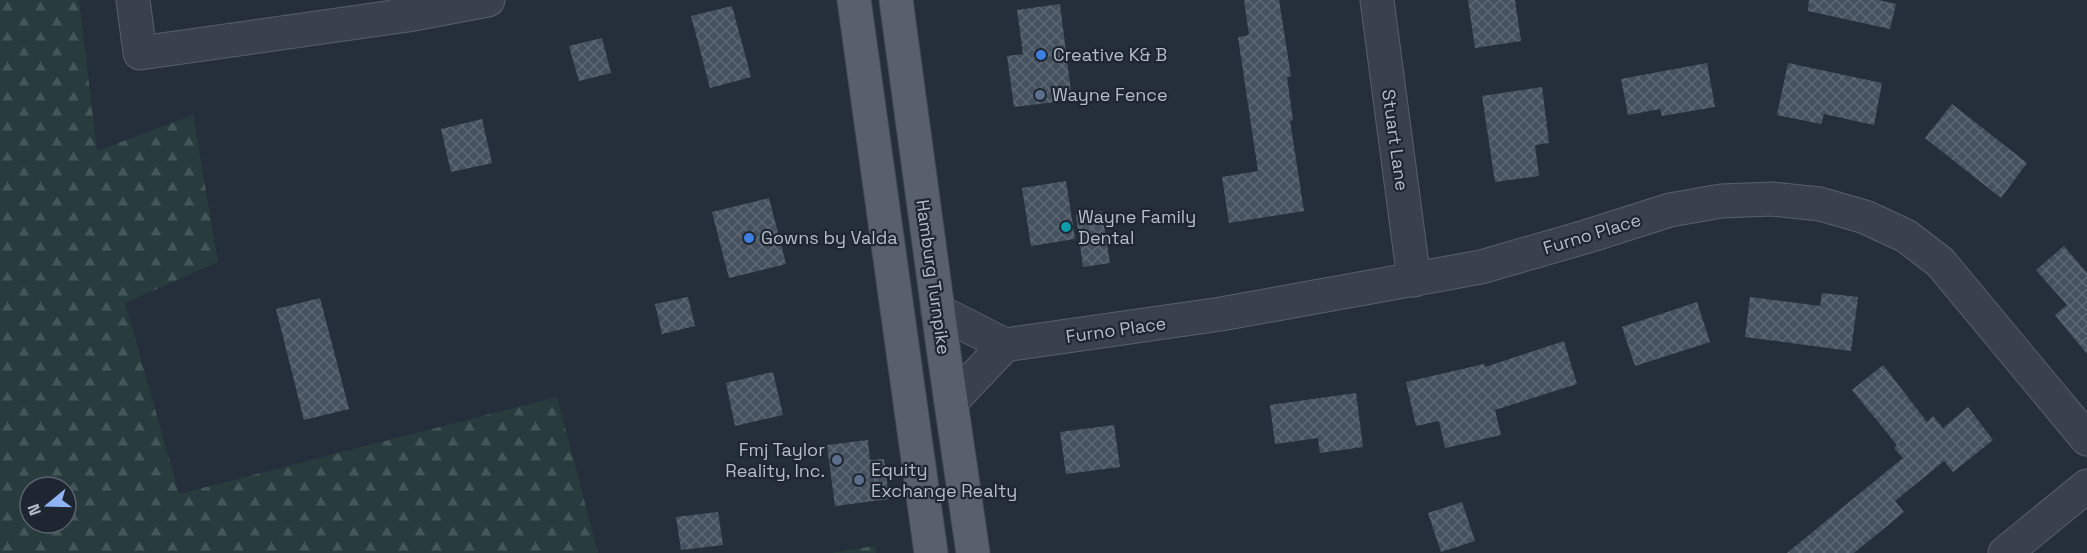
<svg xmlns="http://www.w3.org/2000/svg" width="2087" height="553" viewBox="0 0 2087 553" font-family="'Space Grotesk',sans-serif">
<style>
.forest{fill:url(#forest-firs);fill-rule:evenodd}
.building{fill:url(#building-cross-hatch)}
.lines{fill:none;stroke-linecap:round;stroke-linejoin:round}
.minor-casing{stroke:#575f6b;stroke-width:35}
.major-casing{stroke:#424a56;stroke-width:35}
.minor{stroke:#39414d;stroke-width:33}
.major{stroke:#57606c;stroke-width:33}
.shop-dot{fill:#3f7fe0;stroke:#1e2632;stroke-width:2}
.service-dot{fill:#5c6f8a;stroke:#1e2632;stroke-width:2}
.culture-dot{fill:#0f9aa8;stroke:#1e2632;stroke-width:2}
.labels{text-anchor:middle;stroke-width:4.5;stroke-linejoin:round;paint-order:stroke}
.poi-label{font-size:18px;fill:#b5bcc8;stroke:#1e2632;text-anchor:start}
.street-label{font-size:18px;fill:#b5bcc8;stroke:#1e2632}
</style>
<defs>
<pattern id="forest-firs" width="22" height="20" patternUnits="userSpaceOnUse" patternTransform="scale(1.5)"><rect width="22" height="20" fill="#283c3e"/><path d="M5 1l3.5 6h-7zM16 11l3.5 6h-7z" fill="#455658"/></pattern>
<pattern id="building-cross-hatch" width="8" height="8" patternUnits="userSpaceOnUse" patternTransform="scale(1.5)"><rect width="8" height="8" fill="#465160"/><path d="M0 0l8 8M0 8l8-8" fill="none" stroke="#5e6875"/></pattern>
</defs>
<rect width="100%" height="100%" fill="#252f3c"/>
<path class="forest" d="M 0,0 L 79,0 L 97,151 L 193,115 L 218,262 L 125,303 L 179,494 L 557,397 L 598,553 L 0,553 ZM 30,487 L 66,487 L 66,523 L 30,523 Z
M 875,546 L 876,553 L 831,553 Z"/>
<path class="building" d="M 1244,0 L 1279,0 L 1291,76 L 1287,77 L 1293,120 L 1290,121 L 1304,211 L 1229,223 L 1222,177 L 1258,171 L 1238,37 L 1249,35 Z
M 1468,0 L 1515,0 L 1521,41 L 1475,48 Z
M 1809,0 L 1879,0 L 1896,4 L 1890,29 L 1808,11 Z
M 1060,4 L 1072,100 L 1014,107 L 1007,56 L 1023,54 L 1017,10 Z
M 732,6 L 751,77 L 710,88 L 691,16 Z
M 602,38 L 611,73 L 579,81 L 569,46 Z
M 1707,63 L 1715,107 L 1662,116 L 1660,109 L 1628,115 L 1621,79 Z
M 1788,63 L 1882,83 L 1874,125 L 1824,114 L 1821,124 L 1777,115 Z
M 1542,87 L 1549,143 L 1535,145 L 1539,176 L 1495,182 L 1482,96 Z
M 1952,104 L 2027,163 L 2001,198 L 1925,138 Z
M 482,119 L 492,163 L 451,172 L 441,129 Z
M 1066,181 L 1075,239 L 1031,246 L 1022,188 Z
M 769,198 L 786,264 L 729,278 L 712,212 Z
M 1102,211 L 1110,263 L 1083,267 L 1076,215 Z
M 2064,246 L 2087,273 L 2087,354 L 2055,315 L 2067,305 L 2036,270 Z
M 1822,293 L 1858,297 L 1851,351 L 1745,337 L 1750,297 L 1820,306 Z
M 688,297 L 695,326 L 662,334 L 655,304 Z
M 320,298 L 349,409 L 304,420 L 276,309 Z
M 1697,302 L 1710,342 L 1635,366 L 1622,327 Z
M 1564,341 L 1577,384 L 1495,410 L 1501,435 L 1445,448 L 1439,421 L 1416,426 L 1406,382 L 1484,364 L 1485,367 Z
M 1883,365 L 1927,422 L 1933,416 L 1943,428 L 1968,407 L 1993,440 L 1953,472 L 1944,461 L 1895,501 L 1904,512 L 1854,553 L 1787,553 L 1903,458 L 1894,448 L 1897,445 L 1852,390 Z
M 773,372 L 783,415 L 735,426 L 726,383 Z
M 1356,393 L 1363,447 L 1320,453 L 1318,438 L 1275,444 L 1270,405 Z
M 1114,425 L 1120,467 L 1066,474 L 1060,432 Z
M 868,440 L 870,460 L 884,459 L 889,499 L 835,506 L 827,445 Z
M 1462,502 L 1475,541 L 1441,552 L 1428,513 Z
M 718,512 L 723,545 L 681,550 L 676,517 Z"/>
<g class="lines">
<g class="minor-casing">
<path id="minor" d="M 133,0 L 140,53 L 408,15 L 406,0
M 1377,0 L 1414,280
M 408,15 L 488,0
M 938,311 L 1005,345 L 1221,314 L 1481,267 L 1585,237 L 1670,210 L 1721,201 L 1772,199 L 1820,204 L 1865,217 L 1906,236 L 1940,262 L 2087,439
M 951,402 L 1005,345
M 2005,553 L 2087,486"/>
</g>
<g class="major-casing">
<path id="major" d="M 854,0 L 931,553
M 896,0 L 944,354 L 973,553"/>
</g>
<use href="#minor" class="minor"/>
<use href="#major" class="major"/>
</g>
<g class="shop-dot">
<circle cx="1041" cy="55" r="6"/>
<circle cx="749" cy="238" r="6"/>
</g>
<g class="service-dot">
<circle cx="1040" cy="95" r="6"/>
<circle cx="837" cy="460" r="6"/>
<circle cx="859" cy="480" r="6"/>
</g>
<circle class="culture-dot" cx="1066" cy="227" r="6"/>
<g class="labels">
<g class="poi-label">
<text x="1053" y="61">Creative K&amp; B</text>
<text x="1052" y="101">Wayne Fence</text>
<text x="1078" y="223">Wayne Family<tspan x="1078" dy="21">Dental</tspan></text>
<text x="761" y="244">Gowns by Valda</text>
<text x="825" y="456" text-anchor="end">Fmj Taylor<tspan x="825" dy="21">Reality, Inc.</tspan></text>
<text x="871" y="476">Equity<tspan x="871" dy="21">Exchange Realty</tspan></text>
</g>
<g class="street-label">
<text transform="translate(1395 140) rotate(82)" y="6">Stuart Lane</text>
<text transform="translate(1592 234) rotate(-17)" y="6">Furno Place</text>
<text transform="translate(933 277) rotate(82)" y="6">Hamburg Turnpike</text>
<text transform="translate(1116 330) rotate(-8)" y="6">Furno Place</text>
</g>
</g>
<g transform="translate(48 505) rotate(251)"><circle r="28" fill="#1e2632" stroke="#5a626e" stroke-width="1.5"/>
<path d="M0-4.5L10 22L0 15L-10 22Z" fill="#8fb4f3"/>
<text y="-9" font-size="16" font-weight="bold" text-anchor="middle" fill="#b5bcc8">N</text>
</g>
</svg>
